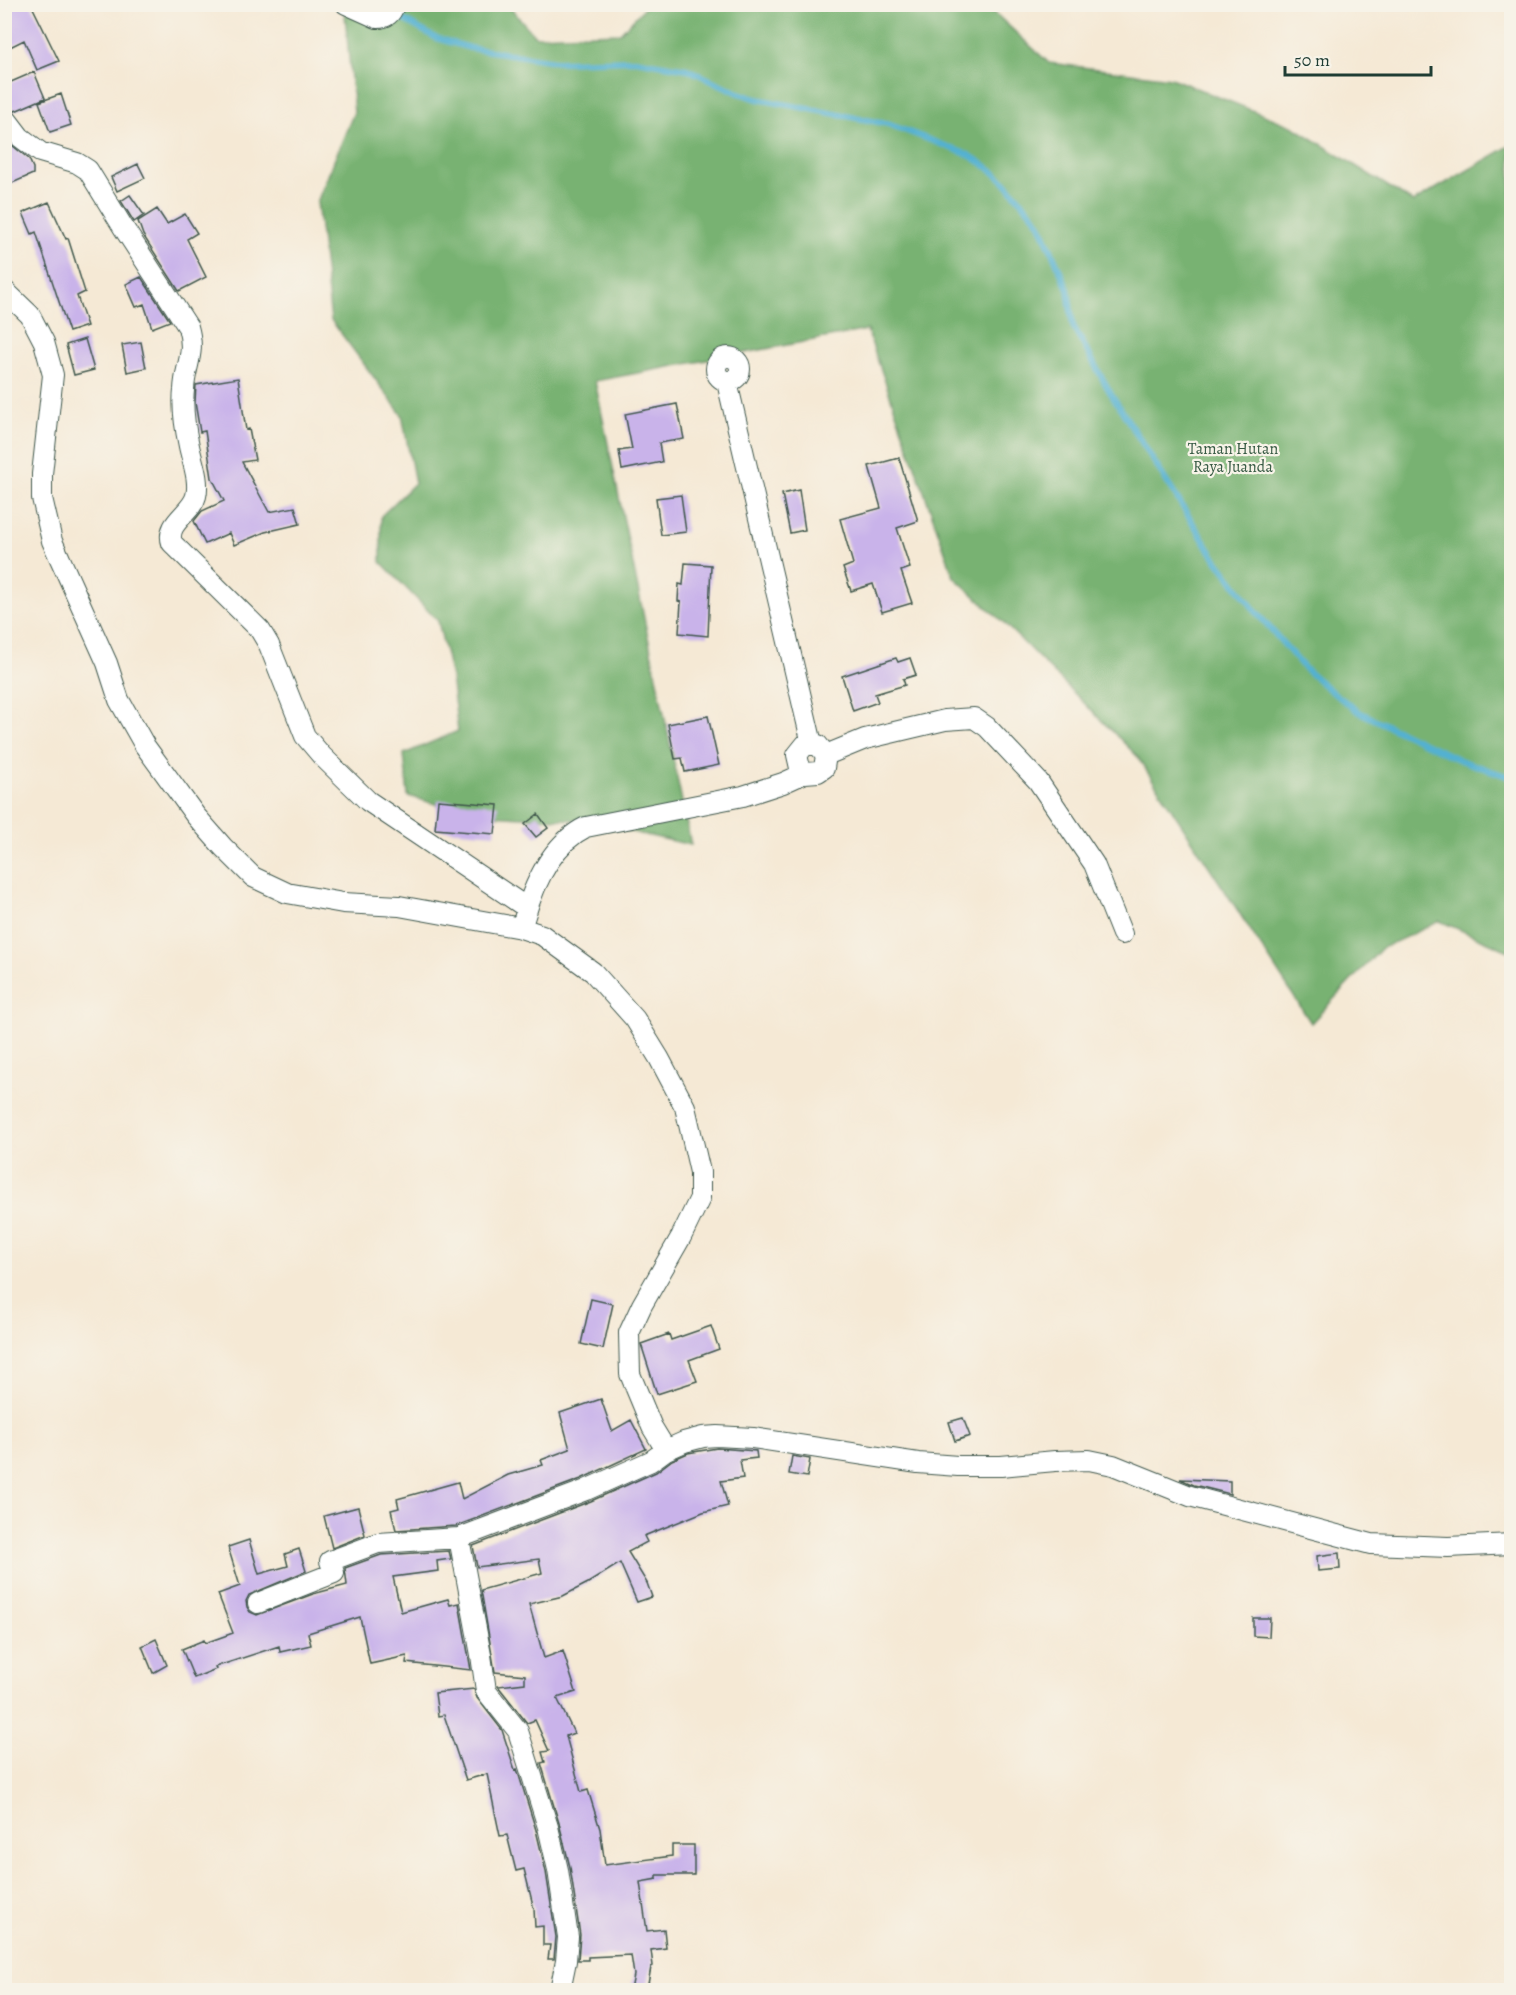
<svg xmlns="http://www.w3.org/2000/svg" width="1516" height="1995" viewBox="0 0 1516 1995" font-family="Alegreya,serif">
<style>
.forest{fill:#78b272;stroke:#4c7853;stroke-width:1.5}
.lines{fill:none;stroke-linecap:round;stroke-linejoin:round}
.stream{stroke:#53b1d1;stroke-width:6}
.building{fill:#c9b3ea}
.minor-casing{stroke:#3f574c;stroke-width:22}
.minor{stroke:#fff;stroke-width:20}
.labels{text-anchor:middle;stroke-width:4.5;stroke-linejoin:round;paint-order:stroke}
.park-label{font-size:16px;fill:#375a44;stroke:#f7f3e8}
</style>
<rect width="100%" height="100%" fill="#f7f3e8"/>
<filter id="ink" filterUnits="userSpaceOnUse"><feTurbulence type="fractalNoise" baseFrequency=".0167" numOctaves="2"/><feDisplacementMap in="SourceGraphic" scale="12" xChannelSelector="R" yChannelSelector="G"/><feConvolveMatrix kernelMatrix="1 2 1 2 8 2 1 2 1" color-interpolation-filters="sRGB"/></filter>
<filter id="wash" filterUnits="userSpaceOnUse"><feTurbulence type="fractalNoise" baseFrequency=".008" numOctaves="4" result="noise"/><feDisplacementMap in="SourceGraphic" scale="24" xChannelSelector="R" yChannelSelector="G"/><feGaussianBlur stdDeviation="1.35" result="paint"/><feColorMatrix in="noise" values="0 0 0 0 0 0 0 0 0 0 0 0 0 0 0 0 0 1.4 0 .05"/><feComposite in="paint" operator="in"/></filter>
<g filter="url(#wash)">
<rect width="100%" height="100%" fill="#f5e9d5"/>
<path class="forest" d="M 344,4 L 508,5 L 535,36 L 620,33 L 647,5 L 986,5 L 1049,63 L 1171,78 L 1294,127 L 1413,202 L 1511,145 L 1511,952 L 1440,921 L 1382,948 L 1311,1023 L 1137,756 L 1004,623 L 954,577 L 867,330 L 595,381 L 691,845 L 577,820 L 470,814 L 408,796 L 404,754 L 458,731 L 451,677 L 438,621 L 381,562 L 381,516 L 415,483 L 402,415 L 331,320 L 317,202 L 354,112 Z"/>
<g class="lines">
<path class="stream" d="M 375,4 L 436,38 L 470,48 L 561,62 L 635,60 L 687,69 L 739,93 L 757,99 L 888,124 L 969,155 L 986,166 L 1004,181 L 1039,222 L 1068,289 L 1073,326 L 1110,392 L 1213,555 L 1257,613 L 1305,669 L 1331,691 L 1359,712 L 1460,760 L 1512,778"/>
</g>
<g id="blocks">
<path class="building" d="M 4,4 L 31,4 L 59,61 L 37,70 L 24,40 L 4,50 Z
M 34,72 L 45,98 L 15,111 L 9,105 L 4,104 L 4,85 Z
M 61,94 L 71,125 L 50,132 L 39,102 Z
M 4,136 L 13,146 L 29,159 L 33,168 L 33,174 L 10,184 L 4,172 Z
M 138,164 L 145,178 L 117,191 L 111,177 Z
M 130,195 L 144,215 L 134,222 L 121,201 Z
M 49,202 L 66,239 L 68,238 L 85,292 L 77,296 L 87,326 L 69,332 L 36,232 L 32,234 L 23,213 Z
M 157,209 L 167,224 L 185,214 L 197,233 L 187,239 L 206,277 L 179,291 L 143,235 L 138,221 Z
M 141,277 L 170,321 L 152,328 L 144,304 L 136,307 L 126,284 Z
M 85,339 L 94,370 L 74,375 L 66,345 Z
M 141,342 L 146,368 L 127,372 L 122,345 Z
M 238,378 L 246,430 L 249,429 L 255,460 L 242,462 L 269,512 L 295,507 L 300,524 L 265,532 L 234,545 L 229,533 L 205,544 L 194,521 L 202,511 L 224,501 L 212,478 L 205,431 L 200,432 L 195,402 L 196,385 Z
M 677,404 L 684,439 L 659,443 L 662,462 L 622,470 L 619,451 L 632,449 L 625,414 Z
M 899,458 L 918,521 L 897,528 L 910,568 L 901,571 L 912,603 L 882,612 L 873,584 L 851,591 L 843,568 L 853,564 L 840,519 L 881,508 L 869,466 Z
M 799,490 L 805,530 L 790,533 L 782,494 Z
M 681,495 L 686,532 L 661,535 L 656,498 Z
M 685,563 L 711,565 L 708,636 L 679,633 L 681,602 L 678,601 L 679,584 L 683,585 Z
M 896,658 L 898,662 L 910,658 L 916,675 L 903,679 L 905,685 L 875,694 L 878,702 L 853,711 L 842,676 Z
M 708,716 L 719,765 L 685,772 L 682,758 L 675,759 L 668,724 Z
M 438,800 L 498,805 L 495,834 L 435,829 Z
M 538,814 L 548,828 L 536,837 L 525,824 Z
M 591,1299 L 613,1304 L 603,1349 L 581,1344 Z
M 711,1326 L 719,1349 L 689,1360 L 697,1381 L 657,1394 L 641,1344 L 669,1334 L 671,1340 Z
M 601,1399 L 612,1431 L 631,1420 L 646,1449 L 581,1479 L 456,1526 L 396,1530 L 391,1510 L 399,1508 L 397,1499 L 458,1482 L 462,1499 L 508,1475 L 543,1465 L 541,1460 L 570,1449 L 560,1413 Z
M 963,1418 L 970,1436 L 955,1441 L 949,1422 Z
M 717,1448 L 756,1451 L 757,1458 L 740,1460 L 743,1478 L 721,1481 L 728,1506 L 703,1512 L 644,1536 L 647,1542 L 628,1552 L 647,1583 L 652,1597 L 637,1602 L 620,1563 L 588,1583 L 563,1596 L 529,1604 L 544,1658 L 563,1651 L 576,1692 L 557,1698 L 574,1733 L 566,1736 L 581,1792 L 588,1790 L 600,1829 L 605,1865 L 672,1856 L 672,1845 L 694,1845 L 694,1875 L 657,1875 L 657,1879 L 640,1882 L 647,1931 L 664,1929 L 666,1948 L 651,1950 L 653,1966 L 651,1967 L 647,1990 L 631,1990 L 634,1975 L 631,1955 L 588,1957 L 588,1960 L 578,1960 L 580,1935 L 570,1867 L 559,1823 L 541,1763 L 545,1762 L 542,1752 L 549,1751 L 535,1720 L 527,1723 L 498,1686 L 525,1683 L 525,1675 L 495,1672 L 481,1590 L 542,1573 L 539,1559 L 477,1567 L 473,1546 L 591,1501 L 656,1472 L 672,1460 L 688,1453 Z
M 792,1456 L 810,1459 L 807,1477 L 789,1474 Z
M 1180,1479 L 1230,1481 L 1230,1494 L 1194,1485 Z
M 358,1507 L 365,1535 L 332,1548 L 324,1516 Z
M 249,1540 L 259,1574 L 288,1566 L 285,1554 L 299,1549 L 306,1571 L 249,1595 L 246,1601 L 247,1607 L 250,1612 L 257,1615 L 313,1594 L 347,1585 L 345,1568 L 381,1555 L 449,1551 L 451,1559 L 437,1561 L 438,1571 L 393,1577 L 401,1612 L 448,1599 L 450,1605 L 459,1603 L 471,1670 L 406,1663 L 407,1656 L 370,1664 L 360,1617 L 308,1633 L 311,1645 L 280,1652 L 279,1646 L 215,1667 L 216,1669 L 194,1678 L 182,1649 L 204,1640 L 205,1643 L 233,1633 L 218,1594 L 240,1586 L 228,1547 Z
M 1339,1553 L 1340,1569 L 1318,1571 L 1317,1556 Z
M 1253,1618 L 1270,1618 L 1269,1637 L 1253,1636 Z
M 156,1639 L 167,1665 L 153,1673 L 142,1646 Z
M 474,1689 L 477,1698 L 502,1730 L 515,1770 L 517,1769 L 536,1830 L 546,1872 L 556,1937 L 554,1959 L 548,1959 L 550,1945 L 543,1945 L 543,1926 L 535,1927 L 534,1909 L 524,1869 L 516,1871 L 507,1835 L 500,1836 L 487,1774 L 466,1780 L 444,1715 L 438,1716 L 435,1693 Z"/>
</g>
</g>
<g filter="url(#ink)">
<use href="#blocks" fill-opacity="0" stroke="#3f574c" stroke-width="1.5"/>
<g class="lines">
<g class="minor-casing">
<path id="minor" d="M 346,4 L 377,18 C 387,18 391,14 395,4
M 4,116 L 20,137 L 40,152 L 77,163 L 88,170 L 123,227 L 188,327 C 196,355 185,364 184,390 C 182,407 185,428 189,446 C 192,461 200,480 196,496 C 192,513 165,523 172,543 L 260,630 L 269,645 L 305,736 L 322,756 L 368,801 L 527,908
M 4,290 L 30,315 L 44,342 L 53,375 L 42,474 L 42,498 L 52,541 L 107,663 L 119,700 L 145,746 L 195,815 L 223,847 L 253,877 L 287,893 L 343,903 L 399,906 L 521,928 L 542,935 L 593,972 L 635,1019 L 659,1058 L 685,1107 L 700,1172 L 700,1198 L 681,1237 L 642,1305 L 629,1333 L 630,1374 L 652,1427 L 666,1450
M716 369a12 12 0 1 1 24 0a12 12 0 1 1-24 0Z
M 727,382 L 812,744
M 826,755 L 865,739 L 945,720 L 974,718 L 987,727 L 1038,781 L 1094,864 L 1122,934
M 524,919 C 534,884 551,844 586,827 L 743,796 L 783,783 L 805,773 L 818,772 L 824,768 L 826,755 L 818,745 L 805,745 L 797,755 L 800,768 L 805,773
M 459,1538 L 481,1655 L 486,1691 L 518,1731 L 548,1827 L 558,1870 L 568,1937 L 566,1961 L 560,1990
M 258,1603 L 334,1573 L 330,1561 L 378,1543 L 459,1538 L 586,1490 L 651,1461 L 666,1450 L 684,1442 L 703,1437 L 717,1436 L 753,1438 L 918,1463 L 958,1466 L 1001,1466 L 1055,1461 L 1089,1460 L 1113,1465 L 1190,1496 L 1371,1544 L 1448,1547 L 1512,1544"/>
</g>
<use href="#minor" class="minor"/>
</g>
</g>
<g class="labels">
<g class="park-label">
<text x="1233" y="454">Taman Hutan<tspan x="1233" dy="18">Raya Juanda</tspan></text>
</g>
</g>
<rect width="1516" height="1995" fill="none" stroke="#f7f3e8" stroke-width="24"/>
<path d="M1285 66v9h146v-9" fill="none" stroke="#1f3d34" stroke-width="3"/>
<text x="1294" y="66" font-size="18" fill="#1f3d34" stroke="#f7f3e8" stroke-width="4.5" paint-order="stroke">50 m</text>
</svg>
